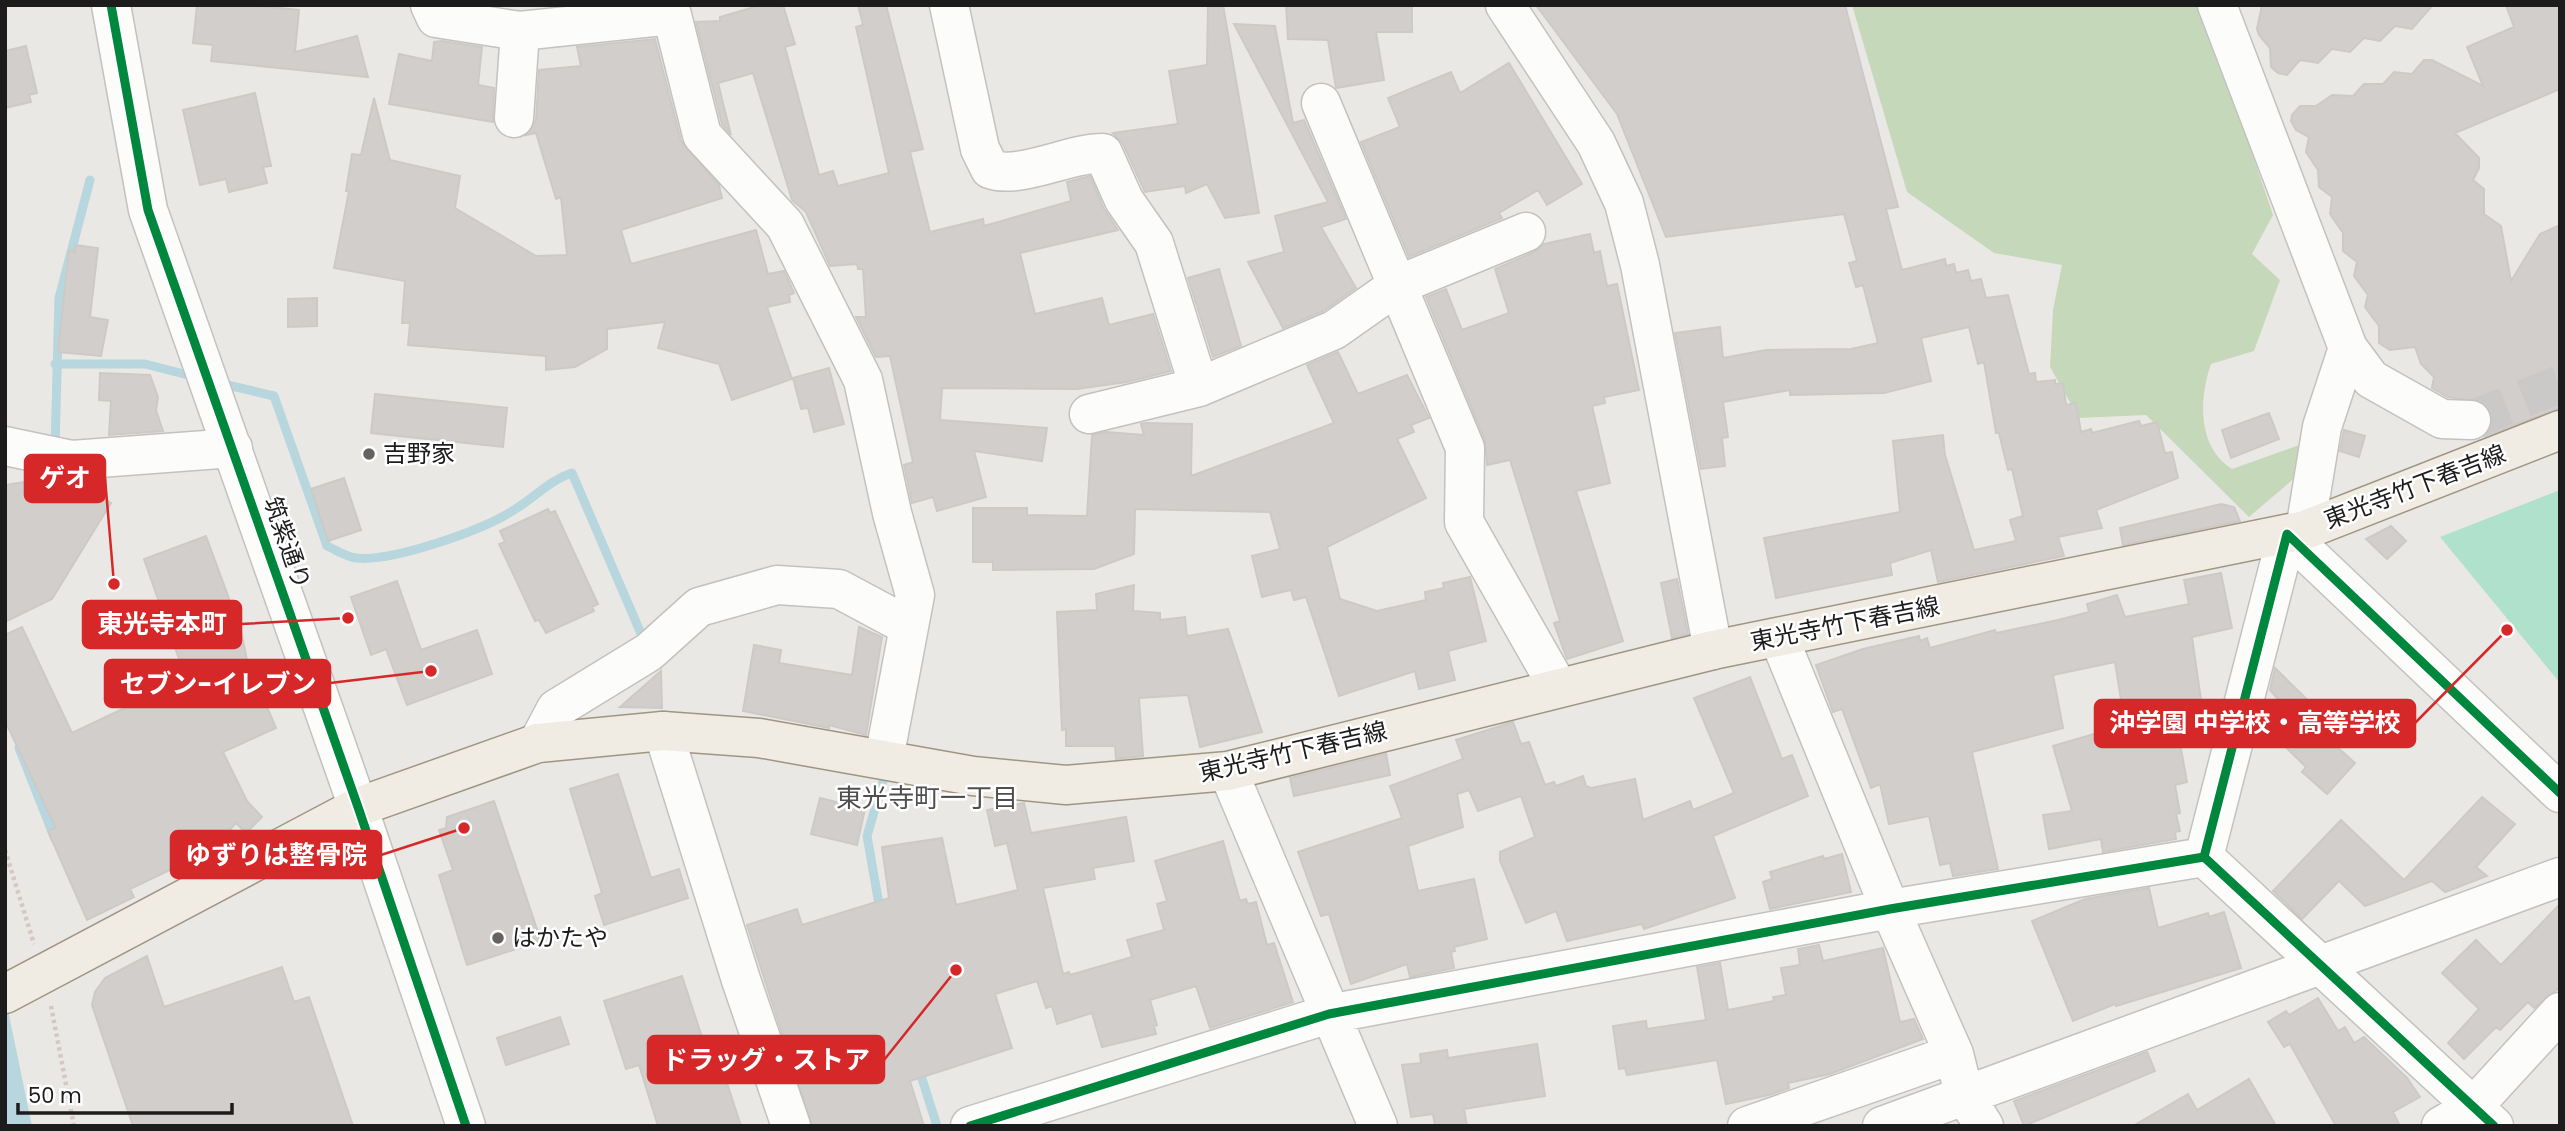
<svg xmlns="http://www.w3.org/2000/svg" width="2565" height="1131" viewBox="0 0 2565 1131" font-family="Poppins,'Noto Sans JP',sans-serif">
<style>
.forest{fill:#c5d9ba}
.pitch{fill:#b0e1cc}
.water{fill:#b8d6dd}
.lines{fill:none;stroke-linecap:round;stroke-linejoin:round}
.stream{stroke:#b8d6dd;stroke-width:9}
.building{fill:#d1cecc;stroke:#cdcac6;stroke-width:2}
.minor-tunnel{stroke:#cbc9c7;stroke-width:38;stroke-dasharray:38 19;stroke-linecap:butt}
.minor-casing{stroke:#c3c2c1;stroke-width:41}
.major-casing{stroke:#9f9682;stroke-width:41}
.path{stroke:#d5c7c4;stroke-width:4.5;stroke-dasharray:3.5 3.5;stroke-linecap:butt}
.minor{stroke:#fcfcfb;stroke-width:38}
.major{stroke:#f0ebe3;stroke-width:38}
.cycleway-casing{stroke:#fff;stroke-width:13}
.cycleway{stroke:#00873e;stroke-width:9}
.poi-dot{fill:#646362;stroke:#fff;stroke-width:2.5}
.labels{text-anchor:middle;stroke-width:5;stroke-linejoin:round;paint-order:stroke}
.poi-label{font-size:24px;fill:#1c1c1c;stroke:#fff;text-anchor:start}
.street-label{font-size:24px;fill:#1c1c1c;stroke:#fff}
.neighbourhood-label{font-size:26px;fill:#4f4f4f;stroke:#fff}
.leader{fill:none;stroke:#d62828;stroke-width:2.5}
.callout-dot{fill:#d62828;stroke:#fff;stroke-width:2.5}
.callout{fill:#d62828;stroke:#d62828;stroke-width:2.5}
.callout-label{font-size:26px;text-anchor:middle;font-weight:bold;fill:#fff}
</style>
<rect width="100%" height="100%" fill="#eae8e5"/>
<path class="forest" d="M 1852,5 L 2202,5 L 2273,215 L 2252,254 L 2280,280 L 2254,351 L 2211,364 C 2199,399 2197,447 2232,469 L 2299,445 L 2311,464 L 2249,517 L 2146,415 L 2079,418 L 2050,367 L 2053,310 L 2062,265 L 1994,253 L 1907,192 Z"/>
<path class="pitch" d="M 2560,490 L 2560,683 L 2440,537 Z"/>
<path class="water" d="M 5,973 L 9,1015 L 32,1126 L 5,1126 Z"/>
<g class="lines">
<path class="stream" d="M 55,364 L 145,364 L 196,377
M 219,383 L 274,396 L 327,546 C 336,550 347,557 356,558 C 393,562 483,530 514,510 C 534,498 550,480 572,473 L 645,643
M 55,447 L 59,298 L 90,180
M 42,494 L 53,464
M 19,748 L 55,839
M 880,910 L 867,836 L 886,771
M 918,1066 L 937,1126"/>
</g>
<path class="building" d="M 197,5 L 250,5 L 299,10 L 295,52 L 357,36 L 368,77 L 211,61 L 213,45 L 193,43 Z
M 761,5 L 783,5 L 795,44 L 785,47 L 819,175 L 833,171 L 838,186 L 889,173 L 856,27 L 863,25 L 858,5 L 886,5 L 923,149 L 910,152 L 930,232 L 983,219 L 984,226 L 1071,201 L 1067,182 L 1090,176 L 1104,209 L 1118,230 L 1020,253 L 1035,314 L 1102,298 L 1109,325 L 1153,314 L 1171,371 L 1127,382 L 1077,389 L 942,388 L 940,420 L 1047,428 L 1042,461 L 974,451 L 986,497 L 937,511 L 933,497 L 912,503 L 904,465 L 913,462 L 890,356 L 876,357 L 856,317 L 866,317 L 863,269 L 858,269 L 857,264 L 830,266 L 806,212 L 792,200 L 753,73 L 718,83 L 731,135 L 722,124 L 696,22 L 720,21 L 720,17 Z
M 1208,5 L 1223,5 L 1259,213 L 1225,218 L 1207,184 L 1186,193 L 1185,186 L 1145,192 L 1123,144 L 1113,133 L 1178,124 L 1169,71 L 1207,65 Z
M 1286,5 L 1412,5 L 1412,32 L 1376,32 L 1384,80 L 1336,88 L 1328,40 L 1288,39 Z
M 1536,5 L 1845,5 L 1898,207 L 1886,209 L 1902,270 L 1945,259 L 1946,266 L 1954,264 L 1956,273 L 1968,270 L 1971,281 L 1981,279 L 1986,298 L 2008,295 L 2029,374 L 2035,373 L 2036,382 L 2055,380 L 2055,384 L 2063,383 L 2066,405 L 2076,403 L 2081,432 L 2091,429 L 2092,433 L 2139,421 L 2141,426 L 2157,422 L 2165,453 L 2172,452 L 2178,478 L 2096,510 L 2102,528 L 2058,537 L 2064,556 L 1938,582 L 1931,550 L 1890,563 L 1892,575 L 1776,598 L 1764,538 L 1900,512 L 1893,441 L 1943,435 L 1945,455 L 1974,550 L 2016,541 L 2010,520 L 2023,516 L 2012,469 L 2008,470 L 1999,433 L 1996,433 L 1984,362 L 1978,364 L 1969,327 L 1921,338 L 1931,381 L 1884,393 L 1790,395 L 1790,390 L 1723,402 L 1728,437 L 1722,438 L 1725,466 L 1701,469 L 1675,333 L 1720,327 L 1723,358 L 1766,350 L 1851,349 L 1878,343 L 1863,285 L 1856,287 L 1849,263 L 1857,261 L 1844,214 L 1666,237 L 1617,114 Z
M 2262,5 L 2433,5 L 2412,29 L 2395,26 L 2380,41 L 2364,38 L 2350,52 L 2332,49 L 2318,63 L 2300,60 L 2287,75 L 2278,73 L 2271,67 L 2270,48 L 2259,35 L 2257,29 Z
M 2506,5 L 2560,5 L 2560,89 L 2455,133 L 2479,158 L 2479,168 L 2473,180 L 2484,189 L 2484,214 L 2501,226 L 2511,281 L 2540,234 L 2560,225 L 2560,408 L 2485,436 L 2493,420 L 2490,409 L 2483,402 L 2448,397 L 2432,388 L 2434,377 L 2421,364 L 2415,347 L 2390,350 L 2379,343 L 2379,326 L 2365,307 L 2368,295 L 2354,276 L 2357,262 L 2343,251 L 2343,233 L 2330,214 L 2332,197 L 2319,187 L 2318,170 L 2306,152 L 2309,137 L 2296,130 L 2291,121 L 2292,115 L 2300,106 L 2316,106 L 2332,95 L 2353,96 L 2364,84 L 2383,84 L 2394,72 L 2412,74 L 2424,60 L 2432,60 L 2483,86 L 2467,47 L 2514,27 Z
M 1234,24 L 1275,26 L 1293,123 L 1304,120 L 1346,219 L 1321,227 L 1356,288 L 1323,311 L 1283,328 L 1248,262 L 1284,252 L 1275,216 L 1328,202 Z
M 655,39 L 681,141 L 719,185 L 722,198 L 621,230 L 631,264 L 756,230 L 768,274 L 784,271 L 794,293 L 789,295 L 790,302 L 767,307 L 792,379 L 732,400 L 719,364 L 658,348 L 665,322 L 607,329 L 607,349 L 575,367 L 546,370 L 546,356 L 408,345 L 410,323 L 402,323 L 405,281 L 334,268 L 349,191 L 346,191 L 352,154 L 361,155 L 374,98 L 390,160 L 460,176 L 455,208 L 536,256 L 567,255 L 561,197 L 556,199 L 536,133 L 526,135 L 536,120 L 539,70 L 581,66 L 577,47 Z
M 442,41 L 482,47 L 478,85 L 494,88 L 493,122 L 389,104 L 399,54 L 432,61 L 434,42 Z
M 26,46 L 37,93 L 29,95 L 31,102 L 5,108 L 5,51 Z
M 1509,63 L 1582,184 L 1547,205 L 1538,190 L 1499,213 L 1502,218 L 1409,257 L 1361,142 L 1400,127 L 1388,98 L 1451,72 L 1460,93 Z
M 255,93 L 271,166 L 263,167 L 267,183 L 229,192 L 226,179 L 200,185 L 183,110 Z
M 1590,234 L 1594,253 L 1600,251 L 1607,286 L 1617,284 L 1639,390 L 1604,397 L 1605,403 L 1592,406 L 1610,483 L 1576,491 L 1623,641 L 1567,659 L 1554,623 L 1560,621 L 1510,460 L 1487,465 L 1485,440 L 1426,297 L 1446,289 L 1462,330 L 1509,313 L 1495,269 L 1534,252 L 1544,244 Z
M 75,245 L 98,248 L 90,317 L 108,320 L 101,356 L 58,352 L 69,251 L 75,252 Z
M 1219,269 L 1241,346 L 1213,357 L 1188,278 Z
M 317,298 L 317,326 L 288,327 L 288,299 Z
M 1338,352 L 1358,394 L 1407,375 L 1429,418 L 1411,425 L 1414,432 L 1397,439 L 1426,498 L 1327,547 L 1340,599 L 1377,611 L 1426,600 L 1425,592 L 1444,588 L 1443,583 L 1470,577 L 1486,641 L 1448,651 L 1455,680 L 1419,689 L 1415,671 L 1339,696 L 1306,597 L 1294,600 L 1291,590 L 1262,597 L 1252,556 L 1280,549 L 1270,512 L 1135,509 L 1134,554 L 1094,569 L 993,570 L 993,562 L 973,562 L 973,508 L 1027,508 L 1027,515 L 1087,516 L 1092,435 L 1106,432 L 1144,435 L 1141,424 L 1146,423 L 1192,424 L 1191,476 L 1334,423 L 1307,365 Z
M 829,368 L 844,424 L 814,432 L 808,408 L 801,409 L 793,378 Z
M 100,373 L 150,375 L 158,397 L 156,410 L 163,431 L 109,435 L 111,401 L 99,400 Z
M 375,394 L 507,408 L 503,447 L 371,433 Z
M 2269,413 L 2279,439 L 2231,458 L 2222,430 Z
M 2344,430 L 2365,436 L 2359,457 L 2340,451 Z
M 344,478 L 361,530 L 328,541 L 311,489 Z
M 60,480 L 76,482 L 111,503 L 52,599 L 5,622 L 5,485 L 25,482 L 26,487 L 58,484 Z
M 2221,504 L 2234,507 L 2240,521 L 2123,545 L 2120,528 Z
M 548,509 L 550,513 L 555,511 L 598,604 L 592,607 L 594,611 L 546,633 L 539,620 L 535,621 L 499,544 L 505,542 L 500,531 Z
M 2391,526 L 2406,541 L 2387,559 L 2366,539 Z
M 206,536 L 241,631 L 247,660 L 276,728 L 223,752 L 247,801 L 262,817 L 246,833 L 236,823 L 212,850 L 130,889 L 134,897 L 87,920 L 48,831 L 56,828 L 5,721 L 5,635 L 22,627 L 72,733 L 186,679 L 144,559 Z
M 2221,573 L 2232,628 L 2192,637 L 2201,700 L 2173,705 L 2187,782 L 2175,785 L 2180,813 L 2176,814 L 2180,831 L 2175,832 L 2176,839 L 2103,852 L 2101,839 L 2049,849 L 2043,815 L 2072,811 L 2053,746 L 2125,725 L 2115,662 L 2053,675 L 2063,728 L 1972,752 L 1998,869 L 1953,876 L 1950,863 L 1940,865 L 1929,816 L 1889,824 L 1880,784 L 1871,788 L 1842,709 L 1833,712 L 1816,665 L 1863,649 L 1919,636 L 1920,641 L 1927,638 L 1930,648 L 1995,630 L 1996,633 L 2058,620 L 2089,612 L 2087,604 L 2117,595 L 2125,617 L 2189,604 L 2184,580 Z
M 1677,579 L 1688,634 L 1672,638 L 1661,583 Z
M 397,581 L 421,650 L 477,630 L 492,674 L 407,705 L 386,649 L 371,655 L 351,597 Z
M 1134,585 L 1133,611 L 1160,613 L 1160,620 L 1185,617 L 1187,636 L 1228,629 L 1262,732 L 1200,747 L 1188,695 L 1139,698 L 1143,756 L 1116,759 L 1115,746 L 1066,746 L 1066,729 L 1062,730 L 1057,612 L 1097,610 L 1096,594 Z
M 859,627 L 882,637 L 866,735 L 829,725 L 829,728 L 743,711 L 754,645 L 781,650 L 779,663 L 852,675 Z
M 2275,668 L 2325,717 L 2315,727 L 2355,763 L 2327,794 L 2302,772 L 2306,767 L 2268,730 L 2280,719 L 2276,714 L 2284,706 L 2270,690 Z
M 661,671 L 662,708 L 620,707 Z
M 1750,677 L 1782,759 L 1792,755 L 1808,796 L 1713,836 L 1735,898 L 1644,929 L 1642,924 L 1567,941 L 1556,911 L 1526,923 L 1500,861 L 1500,852 L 1535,837 L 1521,796 L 1478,811 L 1469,790 L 1457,794 L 1463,827 L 1408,846 L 1418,891 L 1474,879 L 1487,939 L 1454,947 L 1455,951 L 1451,952 L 1454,968 L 1410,977 L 1407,964 L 1351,984 L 1329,914 L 1321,916 L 1298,852 L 1402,818 L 1390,786 L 1463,759 L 1456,740 L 1513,722 L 1521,744 L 1529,742 L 1545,785 L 1554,782 L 1556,786 L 1583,776 L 1586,786 L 1591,788 L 1635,779 L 1643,820 L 1690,801 L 1693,810 L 1734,793 L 1694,698 Z
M 1386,754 L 1390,775 L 1294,796 L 1290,778 Z
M 618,774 L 651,878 L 679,869 L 688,898 L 604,925 L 595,896 L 602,893 L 570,789 Z
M 2482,797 L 2515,824 L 2476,867 L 2487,876 L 2445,892 L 2432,881 L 2365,906 L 2339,881 L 2302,919 L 2273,891 L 2341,820 L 2404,880 Z
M 820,798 L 865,809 L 857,845 L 811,834 Z
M 494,801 L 541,941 L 467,965 L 439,875 L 453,870 L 439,830 L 446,828 L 447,817 Z
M 1024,803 L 1031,833 L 1126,817 L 1134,861 L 1093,868 L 1095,879 L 1043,888 L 1063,974 L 1069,972 L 1070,975 L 1132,957 L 1127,940 L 1164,930 L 1157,904 L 1167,901 L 1155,861 L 1223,841 L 1240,901 L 1246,899 L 1248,904 L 1256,902 L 1267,945 L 1274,943 L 1293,1002 L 1210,1028 L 1196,986 L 1150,1000 L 1157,1025 L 1154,1026 L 1156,1034 L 1102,1047 L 1092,1013 L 1057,1024 L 1052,1006 L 1046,1008 L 1037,981 L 995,994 L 1012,1048 L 910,1081 L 924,1126 L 812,1126 L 747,925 L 797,909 L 802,925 L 889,898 L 882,847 L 942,838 L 956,905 L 1018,890 L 1007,843 L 995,846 L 987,810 Z
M 1842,854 L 1851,892 L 1770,909 L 1763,882 L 1772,879 L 1770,872 L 1823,856 L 1824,859 Z
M 2149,888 L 2158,928 L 2208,913 L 2209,917 L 2224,912 L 2241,968 L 2116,1006 L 2115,1004 L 2073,1021 L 2032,921 L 2085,899 Z
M 2560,904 L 2560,987 L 2534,1008 L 2528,1002 L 2500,1030 L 2496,1027 L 2464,1059 L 2448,1043 L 2479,1009 L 2442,973 L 2476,940 L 2501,965 Z
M 1819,945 L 1823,961 L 1883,948 L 1900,1022 L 1914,1019 L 1923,1039 L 1830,1074 L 1788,1083 L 1789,1088 L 1769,1095 L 1726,1104 L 1717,1060 L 1627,1075 L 1625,1068 L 1619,1069 L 1613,1026 L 1646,1021 L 1647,1029 L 1706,1020 L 1697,967 L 1720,963 L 1728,1010 L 1774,1001 L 1773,997 L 1786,995 L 1781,968 L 1800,965 L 1798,949 Z
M 147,956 L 164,1007 L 282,967 L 294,1002 L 309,997 L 353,1126 L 133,1126 L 92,1005 L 95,992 L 105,978 Z
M 682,976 L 717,1083 L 726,1080 L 741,1126 L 658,1126 L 639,1065 L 626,1069 L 604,1001 Z
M 2318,998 L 2338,1031 L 2345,1027 L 2354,1043 L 2364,1037 L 2407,1078 L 2420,1097 L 2393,1112 L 2400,1126 L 2336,1126 L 2290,1044 L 2284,1047 L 2268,1022 L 2286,1011 L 2289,1015 Z
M 560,1017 L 569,1044 L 506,1065 L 497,1038 Z
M 1537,1044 L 1545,1096 L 1464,1109 L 1467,1126 L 1435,1126 L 1433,1114 L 1411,1117 L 1402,1065 L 1421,1063 L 1420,1054 L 1447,1050 L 1448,1058 Z
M 2147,1052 L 2155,1071 L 2024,1126 L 2014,1101 Z
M 2249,1079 L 2276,1126 L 2133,1126 L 2188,1094 L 2197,1110 Z"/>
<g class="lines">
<path class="minor-tunnel" d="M 2471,420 L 2560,384"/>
<g class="minor-casing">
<path id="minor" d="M 111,5 L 148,210 L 358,807 L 466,1126
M 430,5 L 436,18 L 520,31 L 514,118
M 949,5 L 980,149 L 990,169 C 1019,180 1069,153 1103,153 L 1124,200 L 1154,243 L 1199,387
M 1505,5 L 1596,143 L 1624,203 L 1640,265 L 1713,650
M 2217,5 L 2348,348
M 520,31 L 672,15 L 702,135 L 785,225 L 863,380 L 892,513 L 915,595 L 884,759
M 1321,103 L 1465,448 L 1464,522 L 1558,687
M 1089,414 L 1199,387 L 1334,330 L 1398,285 L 1526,232
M 5,446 L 72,460 L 233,448
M 2305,530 L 2322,427 L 2348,348 L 2371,379 L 2442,419 L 2471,420
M 1779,638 L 1890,909 L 1954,1054 L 1964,1094 L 1984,1126
M 663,731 L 741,980 L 791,1126
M 538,743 L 556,709 L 649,652 L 699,607 L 777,585 L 839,589 L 908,626
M 1228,771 L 1378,1126
M 970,1126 L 1329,1014 L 1890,909 L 2204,857
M 1747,1126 L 1954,1054
M 1882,1126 L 2560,877
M 2441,1126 L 2473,1107 L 2560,1012
M 2494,1126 L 2204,857 L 2287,534 L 2560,793"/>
</g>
<g class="major-casing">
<path id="major" d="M 5,994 L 358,807 L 538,743 L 663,731 L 759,738 L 973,776 L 1066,785 L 1228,771 L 1713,650 L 2305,530 L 2560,430"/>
</g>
<path class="path" d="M 5,850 L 34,944
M 51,1006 L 74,1126"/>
<use href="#minor" class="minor"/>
<use href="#major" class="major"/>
<g class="cycleway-casing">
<path id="cycleway" d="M 111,5 L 148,210 L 358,807 L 466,1126
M 970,1126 L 1329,1014 L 1890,909 L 2204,857
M 2494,1126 L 2204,857 L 2287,534 L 2560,793"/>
</g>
<use href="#cycleway" class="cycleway"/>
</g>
<g class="poi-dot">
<circle cx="369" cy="454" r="7"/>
<circle cx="498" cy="938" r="7"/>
</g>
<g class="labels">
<g class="poi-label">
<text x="383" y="462">吉野家</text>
<text x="512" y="946">はかたや</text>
</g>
<g class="street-label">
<text transform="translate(2415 487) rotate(-21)" y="8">東光寺竹下春吉線</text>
<text transform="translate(287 543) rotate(71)" y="8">筑紫通り</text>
<text transform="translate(1845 624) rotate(-11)" y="8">東光寺竹下春吉線</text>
<text transform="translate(1293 752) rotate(-13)" y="8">東光寺竹下春吉線</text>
</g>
<g class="neighbourhood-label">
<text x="927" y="807">東光寺町一丁目</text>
</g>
</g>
<path class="leader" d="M114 584L105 478M348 618L241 624M431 671L330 683M2507 630L2415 723M464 828L381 855M956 970L884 1060"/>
<g class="callout-dot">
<circle cx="114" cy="584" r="7"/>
<circle cx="348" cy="618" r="7"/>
<circle cx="431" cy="671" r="7"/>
<circle cx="2507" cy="630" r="7"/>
<circle cx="464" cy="828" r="7"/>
<circle cx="956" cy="970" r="7"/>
</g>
<g class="callout">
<rect x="25" y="455" width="80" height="47" rx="7"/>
<rect x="83" y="601" width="158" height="47" rx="7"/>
<rect x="105" y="660" width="225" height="47" rx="7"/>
<rect x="2095" y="700" width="320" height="47" rx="7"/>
<rect x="171" y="831" width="210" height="47" rx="7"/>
<rect x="648" y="1036" width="236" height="47" rx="7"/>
</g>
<g class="callout-label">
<text x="65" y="487">ゲオ</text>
<text x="162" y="633">東光寺本町</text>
<text x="218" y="693">セブン-イレブン</text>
<text x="2255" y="732">沖学園 中学校・高等学校</text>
<text x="276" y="864">ゆずりは整骨院</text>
<text x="766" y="1069">ドラッグ・ストア</text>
</g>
<rect width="2565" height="1131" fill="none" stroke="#1c1c1c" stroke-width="14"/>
<path d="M18 1103v10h214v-10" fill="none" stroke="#1c1c1c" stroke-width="3.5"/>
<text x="28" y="1103" font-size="21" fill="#1c1c1c" stroke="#ffffff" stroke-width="5" paint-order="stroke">50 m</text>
</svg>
